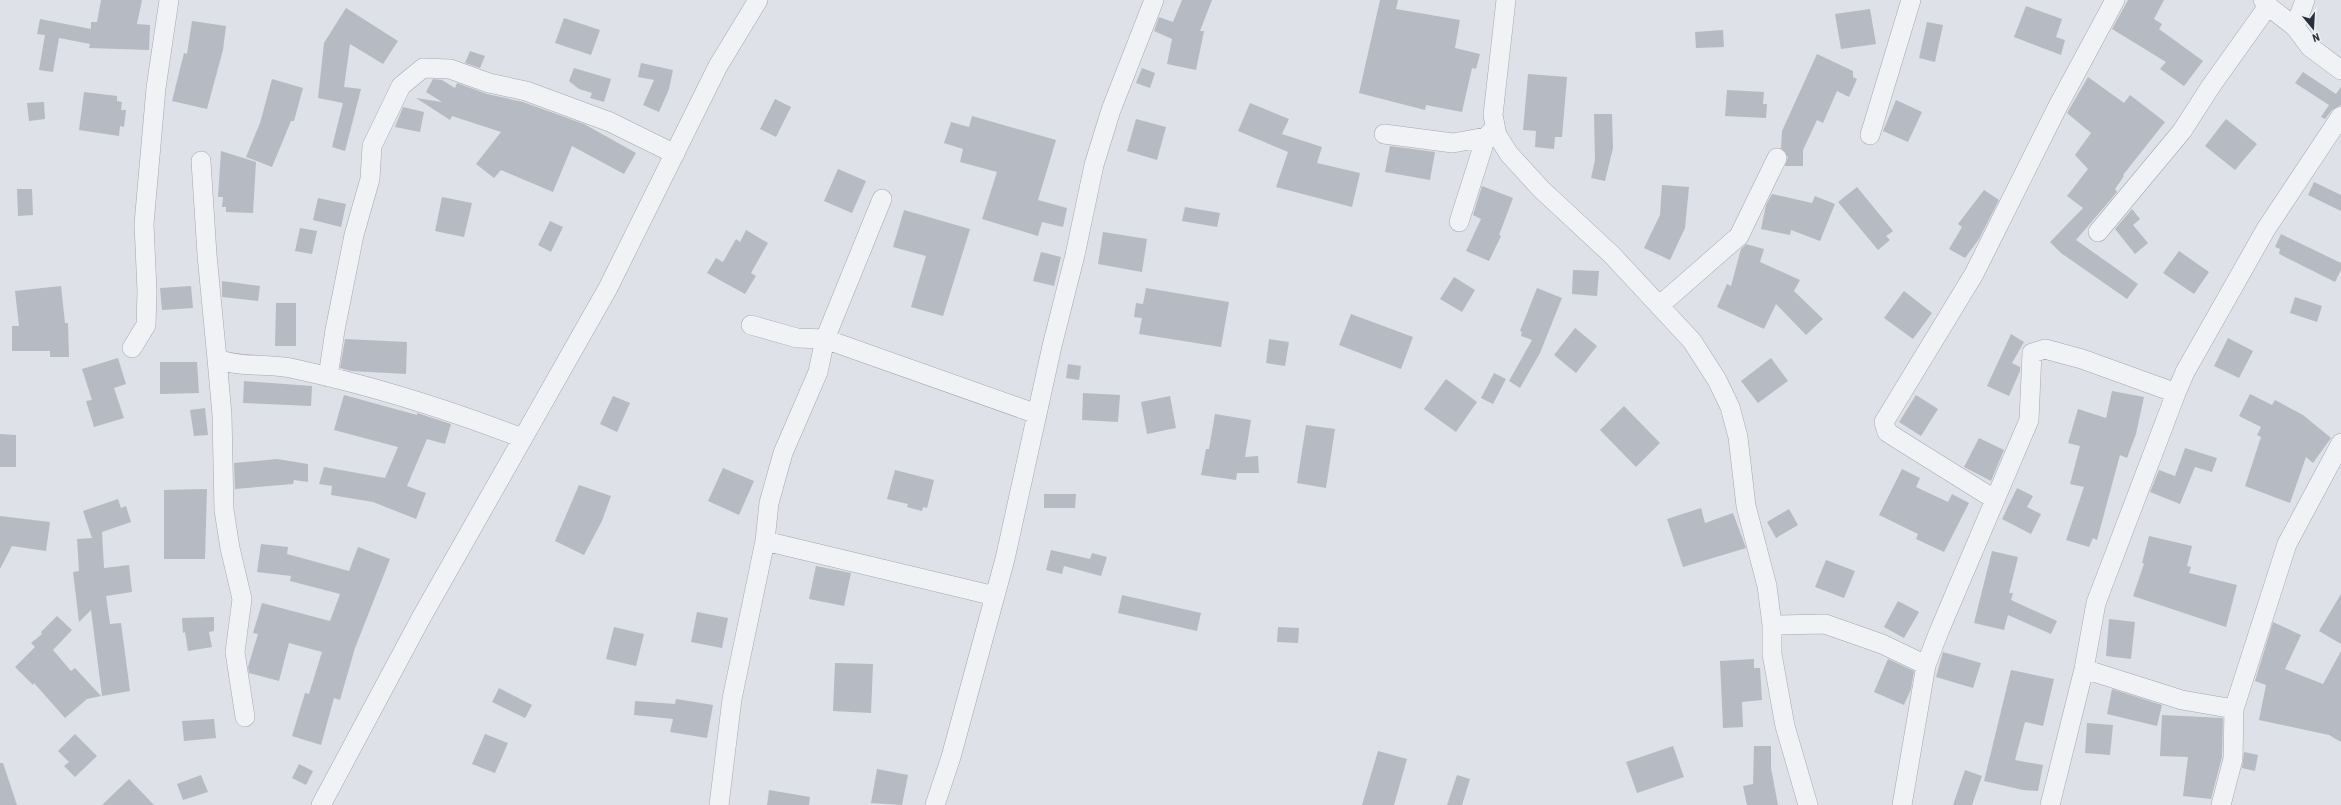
<svg xmlns="http://www.w3.org/2000/svg" width="2341" height="805" viewBox="0 0 2341 805" font-family="'Roboto Condensed',sans-serif">
<style>
.building{fill:#b6bac3}
.lines{fill:none;stroke-linecap:round;stroke-linejoin:round}
.minor-casing{stroke:#a4a8b0;stroke-width:20}
.minor{stroke:#f1f2f5;stroke-width:19}
</style>
<rect width="100%" height="100%" fill="#dee1e7"/>
<path class="building" d="M 101,0 L 142,0 L 137,24 L 150,25 L 149,50 L 89,48 L 90,44 L 59,38 L 53,72 L 39,70 L 45,35 L 37,34 L 40,19 L 91,29 L 91,22 L 97,22 Z
M 1182,0 L 1212,0 L 1200,31 L 1204,31 L 1196,70 L 1167,64 L 1172,39 L 1154,31 L 1159,17 L 1173,22 Z
M 1380,0 L 1398,0 L 1396,9 L 1460,20 L 1455,48 L 1480,54 L 1476,69 L 1472,68 L 1462,112 L 1426,105 L 1425,110 L 1359,93 Z
M 2128,0 L 2164,0 L 2154,19 L 2162,24 L 2159,29 L 2203,61 L 2184,86 L 2160,69 L 2166,62 L 2112,29 Z
M 2026,6 L 2062,19 L 2056,37 L 2065,40 L 2061,55 L 2014,37 Z
M 346,8 L 398,41 L 383,64 L 350,44 L 344,87 L 361,89 L 345,151 L 332,147 L 343,103 L 318,98 L 324,43 Z
M 1870,9 L 1876,44 L 1841,49 L 1835,14 Z
M 564,18 L 600,30 L 591,55 L 555,43 Z
M 192,21 L 226,26 L 223,50 L 207,109 L 172,101 L 184,53 L 187,54 Z
M 1927,22 L 1943,25 L 1935,62 L 1919,58 Z
M 1723,30 L 1724,47 L 1696,48 L 1695,32 Z
M 470,51 L 485,56 L 480,68 L 465,63 Z
M 1817,54 L 1853,71 L 1853,77 L 1857,79 L 1849,97 L 1837,91 L 1823,123 L 1817,120 L 1803,150 L 1803,166 L 1785,166 L 1788,157 L 1781,148 L 1782,131 Z
M 641,63 L 673,70 L 669,89 L 659,112 L 643,105 L 654,80 L 638,77 Z
M 574,68 L 611,79 L 604,102 L 590,98 L 592,93 L 579,89 L 569,81 Z
M 1142,68 L 1155,73 L 1150,88 L 1136,83 Z
M 2303,72 L 2336,94 L 2341,87 L 2341,105 L 2332,110 L 2325,119 L 2321,117 L 2329,105 L 2295,83 Z
M 1528,74 L 1567,77 L 1562,137 L 1555,137 L 1554,149 L 1535,147 L 1536,131 L 1523,130 Z
M 2088,77 L 2124,103 L 2130,95 L 2165,122 L 2123,175 L 2124,176 L 2115,189 L 2117,192 L 2076,240 L 2138,284 L 2127,299 L 2061,253 L 2050,242 L 2083,208 L 2067,196 L 2088,169 L 2075,155 L 2091,133 L 2067,113 Z
M 272,79 L 303,88 L 294,121 L 291,121 L 272,167 L 246,157 L 260,123 Z
M 433,79 L 442,80 L 455,88 L 457,83 L 487,94 L 523,102 L 584,124 L 636,153 L 624,174 L 572,146 L 553,192 L 501,170 L 494,178 L 476,164 L 501,132 L 452,116 L 450,120 L 416,98 L 442,102 L 426,92 Z
M 1727,90 L 1764,92 L 1763,104 L 1767,104 L 1766,118 L 1725,116 Z
M 84,92 L 117,96 L 117,101 L 122,102 L 121,110 L 126,110 L 124,127 L 120,126 L 119,136 L 79,130 Z
M 775,99 L 791,107 L 776,137 L 760,129 Z
M 1896,100 L 1922,112 L 1908,142 L 1883,131 Z
M 44,102 L 45,119 L 29,121 L 27,103 Z
M 1250,103 L 1289,119 L 1282,134 L 1322,147 L 1317,163 L 1360,173 L 1352,207 L 1276,187 L 1288,152 L 1238,131 Z
M 403,107 L 424,112 L 420,132 L 395,127 Z
M 1594,114 L 1612,114 L 1613,148 L 1605,181 L 1591,178 L 1595,160 Z
M 972,116 L 1056,140 L 1038,200 L 1067,208 L 1063,227 L 1042,222 L 1038,236 L 982,219 L 997,172 L 960,162 L 963,149 L 944,143 L 951,122 L 969,127 Z
M 1136,119 L 1166,127 L 1157,160 L 1127,151 Z
M 2226,119 L 2257,144 L 2235,170 L 2205,146 Z
M 1390,146 L 1435,152 L 1430,180 L 1385,172 Z
M 221,151 L 256,162 L 253,213 L 226,212 L 226,207 L 222,207 L 223,197 L 218,197 Z
M 838,169 L 866,181 L 852,213 L 824,201 Z
M 2314,182 L 2341,195 L 2341,211 L 2308,195 Z
M 1662,185 L 1689,187 L 1685,228 L 1670,260 L 1644,248 L 1660,215 Z
M 1482,186 L 1513,198 L 1499,235 L 1501,236 L 1489,261 L 1466,251 L 1481,219 L 1473,215 Z
M 1857,187 L 1893,231 L 1886,236 L 1890,240 L 1878,250 L 1838,202 Z
M 17,189 L 32,189 L 33,215 L 18,216 Z
M 1984,190 L 1999,200 L 1979,239 L 1965,258 L 1949,249 L 1962,227 L 1958,224 Z
M 1772,194 L 1812,203 L 1815,196 L 1835,204 L 1820,241 L 1791,230 L 1790,235 L 1761,229 L 1766,205 Z
M 442,197 L 472,203 L 464,237 L 435,231 Z
M 318,198 L 346,204 L 341,227 L 313,220 Z
M 1185,207 L 1220,213 L 1217,227 L 1182,221 Z
M 2132,209 L 2140,219 L 2133,225 L 2148,243 L 2135,254 L 2115,229 Z
M 904,210 L 970,229 L 943,316 L 911,307 L 926,256 L 893,247 Z
M 550,221 L 563,227 L 551,252 L 538,245 Z
M 300,228 L 317,231 L 312,254 L 295,251 Z
M 746,230 L 768,243 L 751,273 L 756,276 L 745,294 L 707,273 L 716,258 L 723,262 L 736,239 L 740,242 Z
M 1103,232 L 1147,239 L 1142,272 L 1098,264 Z
M 2281,234 L 2341,263 L 2341,270 L 2335,282 L 2279,254 L 2280,249 L 2275,247 Z
M 1746,244 L 1764,249 L 1760,262 L 1800,280 L 1794,291 L 1823,319 L 1806,335 L 1776,304 L 1764,329 L 1717,307 L 1727,284 L 1731,286 L 1741,249 Z
M 2179,251 L 2209,272 L 2194,294 L 2163,273 Z
M 1041,252 L 1061,257 L 1054,286 L 1033,281 Z
M 1573,270 L 1599,271 L 1597,296 L 1572,294 Z
M 1454,277 L 1475,290 L 1462,312 L 1440,299 Z
M 222,281 L 260,286 L 258,301 L 222,297 Z
M 61,286 L 65,323 L 68,323 L 69,357 L 50,357 L 50,351 L 12,351 L 12,326 L 19,326 L 15,291 Z
M 191,286 L 193,308 L 162,310 L 160,288 Z
M 1146,288 L 1229,302 L 1221,347 L 1139,334 L 1142,318 L 1134,317 L 1136,303 L 1143,304 Z
M 1537,288 L 1562,298 L 1540,353 L 1520,388 L 1509,381 L 1532,340 L 1521,336 L 1522,332 L 1520,331 Z
M 1904,291 L 1932,313 L 1913,339 L 1884,318 Z
M 2295,297 L 2322,306 L 2317,322 L 2290,313 Z
M 276,303 L 296,303 L 296,346 L 275,346 Z
M 1351,314 L 1413,337 L 1401,369 L 1339,345 Z
M 1575,328 L 1597,346 L 1576,373 L 1554,355 Z
M 2011,334 L 2024,342 L 2012,363 L 2020,367 L 2020,371 L 2009,396 L 1987,386 Z
M 2228,338 L 2253,351 L 2239,378 L 2214,366 Z
M 345,339 L 407,342 L 406,374 L 351,371 L 340,368 Z
M 1269,339 L 1289,342 L 1285,366 L 1266,363 Z
M 118,358 L 126,384 L 114,388 L 124,418 L 94,427 L 86,401 L 92,400 L 82,369 Z
M 1771,358 L 1788,381 L 1758,403 L 1741,381 Z
M 160,362 L 197,362 L 199,393 L 160,394 Z
M 1068,364 L 1081,366 L 1079,380 L 1066,378 Z
M 1494,373 L 1506,379 L 1493,404 L 1481,398 Z
M 1446,379 L 1477,402 L 1456,432 L 1424,409 Z
M 244,381 L 312,386 L 311,406 L 243,403 Z
M 2112,391 L 2144,397 L 2136,434 L 2127,458 L 2120,455 L 2097,540 L 2093,538 L 2089,547 L 2066,540 L 2084,487 L 2070,484 L 2080,446 L 2068,443 L 2078,409 L 2106,418 Z
M 1083,393 L 1120,395 L 1118,422 L 1082,420 Z
M 2250,394 L 2272,405 L 2275,400 L 2303,415 L 2331,438 L 2313,463 L 2306,457 L 2290,503 L 2245,486 L 2261,437 L 2257,435 L 2261,427 L 2239,416 Z
M 344,395 L 417,415 L 417,413 L 451,424 L 445,444 L 427,439 L 407,486 L 426,493 L 416,519 L 373,502 L 331,495 L 332,486 L 319,484 L 324,467 L 385,478 L 398,447 L 334,430 Z
M 1916,395 L 1938,409 L 1921,436 L 1899,422 Z
M 613,396 L 630,403 L 617,432 L 600,424 Z
M 1170,396 L 1176,428 L 1147,434 L 1141,402 Z
M 1624,406 L 1660,443 L 1636,467 L 1600,430 Z
M 205,408 L 208,435 L 194,436 L 190,410 Z
M 1215,414 L 1251,420 L 1245,457 L 1258,456 L 1259,473 L 1237,473 L 1236,480 L 1201,475 L 1206,449 L 1209,449 Z
M 1306,425 L 1335,429 L 1326,488 L 1297,483 Z
M 0,434 L 16,435 L 16,467 L 0,467 Z
M 1979,438 L 2004,450 L 1991,481 L 1964,467 Z
M 2185,448 L 2217,458 L 2212,472 L 2195,467 L 2180,504 L 2150,492 L 2159,470 L 2175,476 Z
M 277,459 L 308,464 L 308,482 L 294,480 L 293,484 L 235,489 L 234,463 Z
M 723,468 L 754,481 L 739,515 L 708,501 Z
M 1902,469 L 1920,478 L 1916,487 L 1948,502 L 1952,494 L 1969,503 L 1944,552 L 1916,539 L 1918,534 L 1879,515 Z
M 895,470 L 934,480 L 927,508 L 923,507 L 922,511 L 907,507 L 908,504 L 887,499 Z
M 579,485 L 611,496 L 602,521 L 584,555 L 555,541 Z
M 2017,488 L 2033,496 L 2027,507 L 2041,514 L 2031,534 L 2002,519 Z
M 207,489 L 205,559 L 164,559 L 164,490 Z
M 1044,494 L 1076,494 L 1075,508 L 1044,508 Z
M 118,499 L 121,508 L 126,506 L 131,522 L 102,532 L 104,568 L 129,565 L 132,592 L 106,596 L 110,624 L 121,623 L 130,691 L 102,696 L 91,610 L 79,622 L 73,572 L 79,571 L 77,539 L 92,538 L 83,511 Z
M 1701,508 L 1705,523 L 1733,513 L 1746,548 L 1683,567 L 1667,519 Z
M 1789,509 L 1798,525 L 1776,538 L 1767,522 Z
M 0,516 L 50,522 L 46,551 L 12,546 L 0,569 Z
M 2149,536 L 2192,546 L 2187,566 L 2191,567 L 2189,573 L 2237,585 L 2226,627 L 2133,596 L 2144,564 L 2142,563 Z
M 261,544 L 288,547 L 287,554 L 349,571 L 358,547 L 390,559 L 355,648 L 340,700 L 334,698 L 321,745 L 292,736 L 305,693 L 309,694 L 322,652 L 289,643 L 279,681 L 249,673 L 248,667 L 258,634 L 253,633 L 262,603 L 330,621 L 340,594 L 290,581 L 291,576 L 257,572 Z
M 1051,550 L 1090,559 L 1092,553 L 1107,557 L 1101,576 L 1064,566 L 1062,574 L 1046,570 Z
M 1992,551 L 2018,557 L 2009,593 L 2013,593 L 2011,600 L 2057,621 L 2051,634 L 2008,615 L 2004,630 L 1974,623 Z
M 1826,560 L 1855,571 L 1844,598 L 1815,587 Z
M 816,566 L 851,573 L 844,606 L 809,599 Z
M 2341,594 L 2341,644 L 2319,631 Z
M 1122,595 L 1201,613 L 1197,631 L 1118,613 Z
M 1898,601 L 1919,612 L 1904,638 L 1884,627 Z
M 697,612 L 728,618 L 722,648 L 691,642 Z
M 57,616 L 72,630 L 53,650 L 71,671 L 75,668 L 101,696 L 87,699 L 65,718 L 34,683 L 33,685 L 15,667 L 35,647 L 31,643 L 42,634 L 41,632 Z
M 214,617 L 214,631 L 209,632 L 212,647 L 188,651 L 185,632 L 183,633 L 182,618 Z
M 2109,619 L 2135,622 L 2131,659 L 2106,656 Z
M 2273,622 L 2301,635 L 2285,669 L 2323,684 L 2341,651 L 2341,742 L 2329,735 L 2259,720 L 2266,685 L 2255,681 Z
M 614,627 L 644,634 L 636,666 L 606,659 Z
M 1278,627 L 1299,628 L 1298,643 L 1277,642 Z
M 1943,652 L 1981,663 L 1973,688 L 1936,677 Z
M 1754,659 L 1754,668 L 1760,668 L 1762,700 L 1742,702 L 1743,727 L 1723,728 L 1720,661 Z
M 1888,659 L 1914,671 L 1911,689 L 1904,705 L 1874,692 Z
M 835,663 L 873,664 L 871,713 L 833,711 Z
M 2011,670 L 2054,679 L 2043,726 L 2025,722 L 2015,760 L 2043,765 L 2038,791 L 2023,790 L 1984,781 Z
M 499,688 L 532,705 L 525,718 L 492,702 Z
M 2112,689 L 2162,705 L 2157,726 L 2107,714 Z
M 676,699 L 713,705 L 707,738 L 670,732 L 673,719 L 634,715 L 635,701 L 675,704 Z
M 2162,715 L 2223,718 L 2222,757 L 2211,799 L 2183,796 L 2188,757 L 2160,756 Z
M 214,719 L 216,738 L 184,741 L 182,721 Z
M 2087,723 L 2113,725 L 2110,755 L 2085,753 Z
M 75,734 L 97,756 L 75,777 L 64,766 L 69,762 L 58,751 Z
M 485,734 L 508,743 L 495,773 L 472,764 Z
M 1673,746 L 1684,777 L 1637,793 L 1626,762 Z
M 1754,746 L 1771,746 L 1771,768 L 1778,805 L 1747,805 L 1743,786 L 1753,784 Z
M 1378,751 L 1407,759 L 1394,805 L 1362,805 Z
M 2244,752 L 2258,755 L 2255,771 L 2242,768 Z
M 0,763 L 3,763 L 17,805 L 0,805 Z
M 299,764 L 313,771 L 306,785 L 292,778 Z
M 877,769 L 908,775 L 902,805 L 871,803 Z
M 1965,770 L 1982,776 L 1972,805 L 1953,805 Z
M 201,775 L 208,792 L 183,800 L 177,784 Z
M 1457,775 L 1470,779 L 1462,805 L 1447,805 Z
M 129,779 L 154,805 L 102,805 Z
M 769,790 L 810,797 L 809,805 L 767,805 Z"/>
<g class="lines">
<g class="minor-casing">
<path id="minor" d="M 1506,0 L 1493,115 L 1497,135 L 1509,154 L 1541,189 L 1612,255 L 1692,341 L 1717,380 L 1730,407 L 1738,437 L 1746,506 L 1767,586 L 1772,625 L 1772,654 L 1785,726 L 1808,805
M 2263,0 L 2268,6 L 2295,27 L 2310,47 L 2341,70
M 2295,27 L 2305,0
M 1384,134 L 1453,143 L 1486,137
M 1870,135 L 1911,0
M 201,161 L 207,255 L 217,359 C 242,368 269,363 295,369 C 374,386 447,409 522,438
M 882,199 L 825,339 L 818,372 L 783,453 L 769,503 L 765,541 L 995,596
M 1459,222 L 1486,137 L 1493,130
M 2098,232 L 2182,131 L 2211,86 L 2268,6
M 1659,306 L 1739,236 L 1777,158
M 751,325 L 797,338 L 825,339 L 1037,414
M 132,348 L 146,325 L 147,291 L 144,224 L 156,88 L 169,0
M 217,359 L 222,415 L 224,510 L 230,548 L 242,599 L 235,652 L 245,717
M 328,377 L 335,330 L 354,235 L 370,179 L 372,146 L 401,86 L 423,68 L 450,69 L 489,83 L 526,91 L 610,122 L 675,154
M 1994,499 L 1901,441 L 1887,432 L 1884,422 L 1974,274 L 2058,106 L 2115,0
M 1772,625 L 1825,624 L 1882,644 L 1926,665
M 2084,669 L 2182,700 L 2234,709
M 321,805 L 421,618 L 608,288 L 718,66 L 758,0
M 719,805 L 732,699 L 765,541
M 935,805 L 951,757 L 1005,559 L 1052,346 L 1075,255 L 1094,165 L 1111,110 L 1154,0
M 1902,805 L 1926,665 L 1940,629 L 2029,420 L 2032,353 L 2045,349 L 2082,359 L 2176,393
M 2050,805 L 2084,669 L 2096,603 L 2176,393 L 2185,372 L 2266,229 L 2341,116
M 2221,805 L 2233,759 L 2234,709 L 2287,544 L 2341,443"/>
</g>
<use href="#minor" class="minor"/>
</g>
<g transform="translate(2313 28) rotate(162)" stroke="#eef0f4" stroke-width="3" paint-order="stroke">
<path d="M0-3L7 15L0 10L-7 15Z" fill="#292e3c"/>
<text y="-6" font-size="11" font-weight="bold" text-anchor="middle" fill="#292e3c">N</text>
</g>
</svg>
